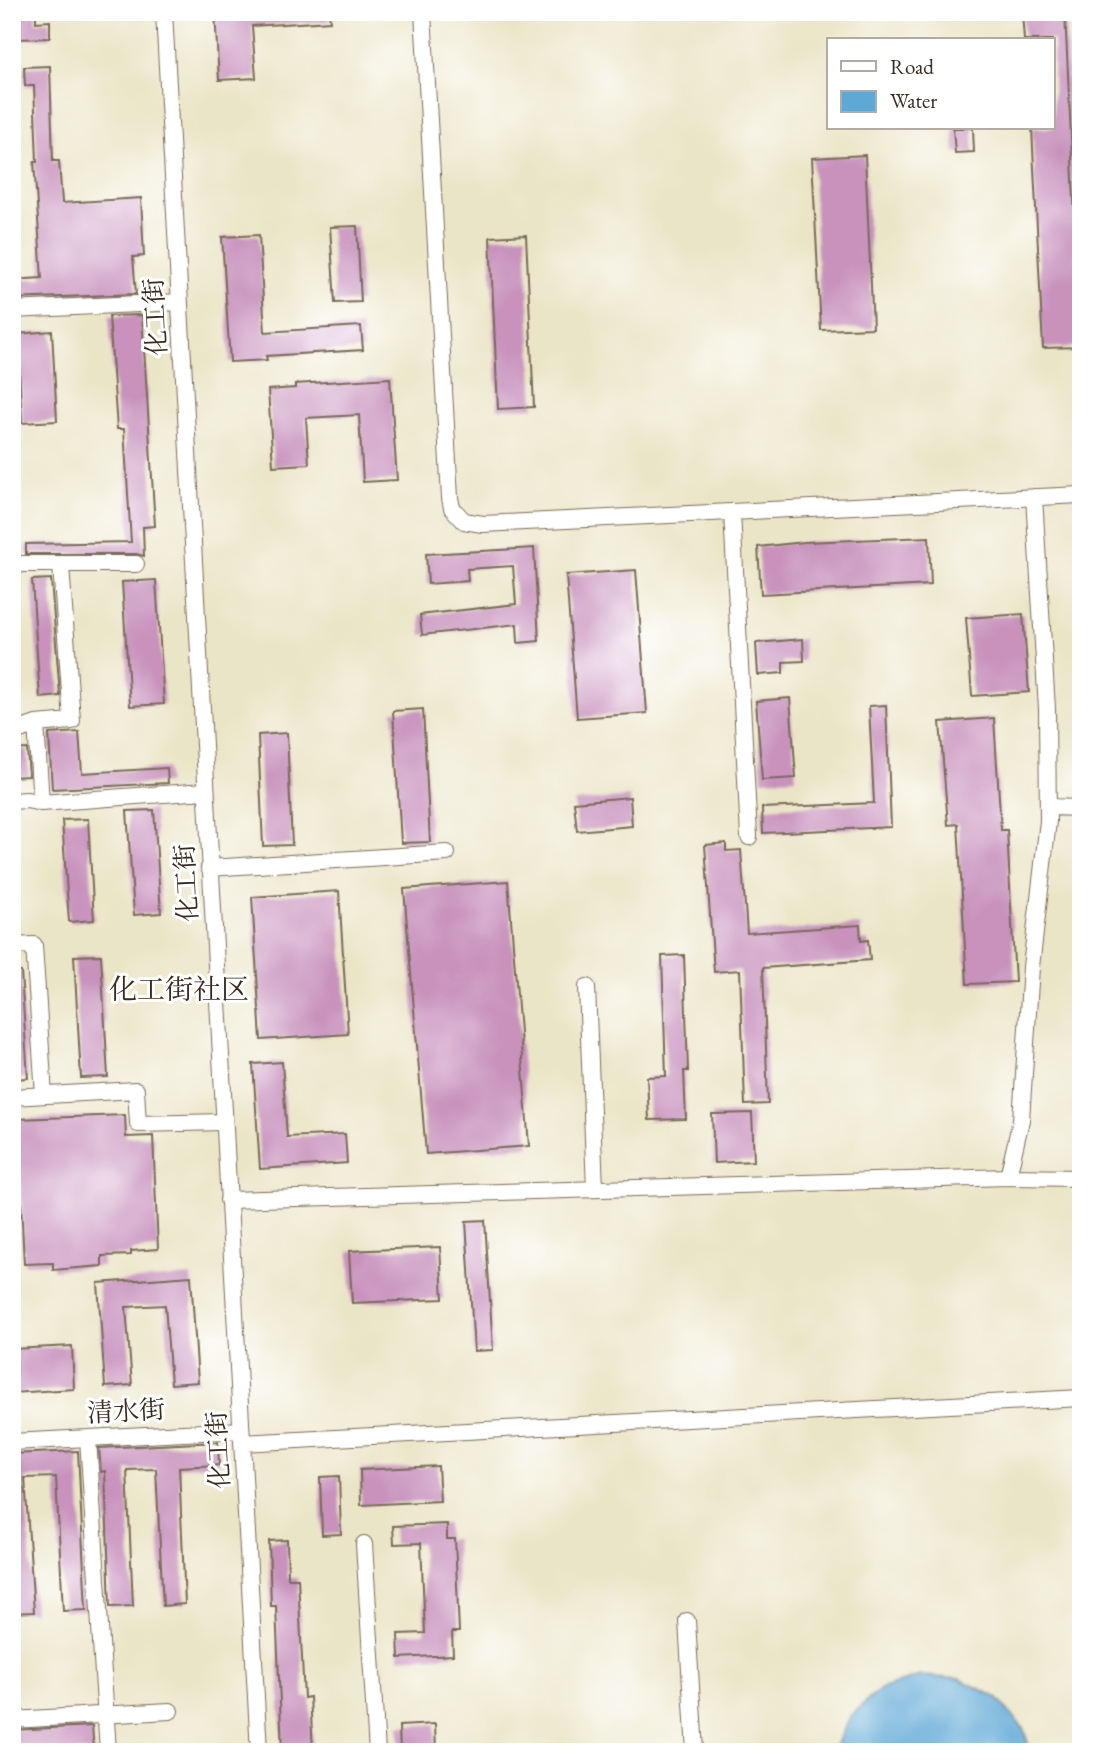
<svg xmlns="http://www.w3.org/2000/svg" width="1093" height="1764" viewBox="0 0 1093 1764" font-family="'EB Garamond','Noto Serif SC',serif">
<style>
.water{fill:#5ea8d6;stroke:#4c697a;stroke-width:2}
.building{fill:#c892bd}
.lines{fill:none;stroke-linecap:round;stroke-linejoin:round}
.minor-casing{stroke:#796b59;stroke-width:18}
.minor{stroke:#fff;stroke-width:16}
.labels{text-anchor:middle;stroke-width:6;stroke-linejoin:round;paint-order:stroke}
.street-label{font-size:26px;fill:#3b2a1e;stroke:#fff}
.neighbourhood-label{font-size:28px;fill:#3b2a1e;stroke:#fff}
</style>
<rect width="100%" height="100%" fill="#fff"/>
<filter id="ink" filterUnits="userSpaceOnUse"><feTurbulence type="fractalNoise" baseFrequency=".0143" numOctaves="2"/><feDisplacementMap in="SourceGraphic" scale="14" xChannelSelector="R" yChannelSelector="G"/><feConvolveMatrix kernelMatrix="1 2 1 2 8 2 1 2 1" color-interpolation-filters="sRGB"/></filter>
<filter id="wash" filterUnits="userSpaceOnUse"><feTurbulence type="fractalNoise" baseFrequency=".00686" numOctaves="4" result="noise"/><feDisplacementMap in="SourceGraphic" scale="28" xChannelSelector="R" yChannelSelector="G"/><feGaussianBlur stdDeviation="1.57" result="paint"/><feColorMatrix in="noise" values="0 0 0 0 0 0 0 0 0 0 0 0 0 0 0 0 0 1.4 0 .05"/><feComposite in="paint" operator="in"/></filter>
<g filter="url(#wash)">
<rect width="100%" height="100%" fill="#ebe5c7"/>
<path class="water" d="M 920,1676 L 960,1679 L 996,1697 L 1023,1728 L 1031,1752 L 833,1752 L 851,1715 L 881,1689 Z"/>
<g id="blocks">
<path class="building" d="M 15,12 L 36,12 L 36,22 L 50,21 L 50,38 L 16,39 Z
M 215,12 L 329,12 L 330,21 L 252,26 L 256,78 L 219,80 Z
M 1022,12 L 1065,12 L 1081,347 L 1043,348 L 1032,128 L 1053,128 L 1053,40 L 1024,40 Z
M 50,66 L 53,161 L 59,161 L 62,203 L 141,198 L 144,256 L 133,257 L 136,294 L 12,299 L 12,280 L 42,278 L 34,162 L 37,162 L 34,86 L 25,86 L 24,67 Z
M 953,128 L 973,128 L 974,152 L 955,153 Z
M 865,155 L 873,328 L 821,330 L 812,158 Z
M 357,226 L 361,302 L 335,303 L 330,227 Z
M 259,235 L 265,332 L 361,326 L 363,350 L 266,356 L 267,360 L 230,362 L 222,237 Z
M 526,235 L 534,407 L 498,409 L 490,237 Z
M 142,315 L 155,526 L 143,527 L 144,556 L 136,554 L 26,554 L 26,544 L 131,542 L 124,429 L 117,429 L 109,316 Z
M 52,331 L 57,421 L 22,423 L 17,334 Z
M 390,378 L 397,480 L 363,482 L 359,415 L 306,418 L 309,464 L 273,466 L 268,390 L 295,388 L 295,384 Z
M 929,537 L 931,585 L 761,594 L 758,547 L 805,542 Z
M 534,548 L 539,641 L 518,643 L 517,624 L 422,635 L 420,615 L 516,604 L 513,566 L 467,569 L 468,581 L 428,584 L 426,554 Z
M 636,570 L 647,713 L 577,718 L 566,575 Z
M 51,579 L 60,696 L 40,698 L 32,580 Z
M 156,580 L 164,704 L 130,706 L 122,582 Z
M 1023,614 L 1029,692 L 972,696 L 966,618 Z
M 803,639 L 804,661 L 783,662 L 783,673 L 758,675 L 756,643 Z
M 790,698 L 796,778 L 762,780 L 756,701 Z
M 886,705 L 891,827 L 763,833 L 762,808 L 874,803 L 869,706 Z
M 423,709 L 430,842 L 401,843 L 393,711 Z
M 994,718 L 1001,830 L 1007,830 L 1015,982 L 967,984 L 958,824 L 948,825 L 940,722 Z
M 79,732 L 82,773 L 167,768 L 168,783 L 52,789 L 49,734 Z
M 287,733 L 292,845 L 263,846 L 258,735 Z
M 27,749 L 29,776 L 12,777 L 12,750 Z
M 630,797 L 632,826 L 577,831 L 574,802 Z
M 154,810 L 161,913 L 134,915 L 127,811 Z
M 88,819 L 94,920 L 69,922 L 62,820 Z
M 726,843 L 726,851 L 741,850 L 747,933 L 860,925 L 861,941 L 868,940 L 870,960 L 763,968 L 768,1104 L 745,1105 L 740,970 L 714,972 L 705,845 Z
M 508,881 L 529,1146 L 426,1154 L 404,889 Z
M 339,891 L 348,1034 L 261,1040 L 252,897 Z
M 101,955 L 108,1077 L 81,1078 L 74,956 Z
M 684,955 L 688,1071 L 684,1071 L 686,1119 L 649,1120 L 647,1077 L 666,1076 L 662,956 Z
M 12,972 L 21,972 L 28,1078 L 12,1079 Z
M 282,1062 L 287,1137 L 345,1134 L 347,1163 L 260,1169 L 253,1064 Z
M 752,1113 L 754,1161 L 714,1163 L 712,1114 Z
M 125,1115 L 126,1137 L 153,1136 L 158,1249 L 131,1251 L 131,1255 L 102,1256 L 102,1266 L 53,1270 L 53,1263 L 24,1264 L 17,1119 Z
M 485,1220 L 493,1350 L 474,1351 L 466,1221 Z
M 440,1247 L 443,1299 L 352,1303 L 349,1251 Z
M 191,1276 L 198,1382 L 171,1384 L 165,1305 L 126,1307 L 132,1385 L 105,1387 L 98,1283 Z
M 72,1346 L 74,1389 L 12,1393 L 12,1349 Z
M 218,1442 L 219,1465 L 179,1467 L 185,1604 L 163,1606 L 156,1469 L 127,1470 L 133,1606 L 110,1607 L 105,1471 L 101,1472 L 99,1448 Z
M 78,1451 L 86,1610 L 63,1611 L 56,1477 L 25,1478 L 34,1612 L 12,1613 L 12,1454 Z
M 438,1466 L 440,1501 L 361,1505 L 360,1470 Z
M 339,1476 L 341,1534 L 322,1535 L 320,1477 Z
M 447,1524 L 447,1539 L 455,1539 L 459,1632 L 452,1632 L 453,1655 L 399,1658 L 398,1634 L 425,1633 L 421,1543 L 394,1544 L 393,1526 Z
M 287,1540 L 288,1578 L 298,1578 L 304,1698 L 310,1697 L 313,1750 L 282,1751 L 276,1606 L 271,1606 L 269,1541 Z
M 435,1724 L 436,1752 L 400,1752 L 399,1726 Z
M 92,1726 L 94,1752 L 12,1752 L 12,1730 Z"/>
</g>
</g>
<g filter="url(#ink)">
<use href="#blocks" fill-opacity="0" stroke="#796b59" stroke-width="2"/>
<g class="lines">
<g class="minor-casing">
<path id="minor" d="M 164,12 L 259,1752
M 423,12 L 450,498 L 452,508 L 464,521 L 483,524 L 1081,495
M 12,310 L 179,302
M 732,512 L 749,837
M 12,568 L 21,564 L 136,564
M 36,724 L 41,803
M 12,733 L 36,724 L 72,721 L 61,565
M 12,801 L 27,800 L 41,803 L 205,791
M 1048,807 L 1081,808
M 209,868 L 447,853
M 12,946 L 34,945 L 44,1095
M 587,987 L 595,1189
M 12,1097 L 136,1090 L 138,1124 L 224,1122
M 1008,1177 L 1081,1178
M 228,1200 L 1008,1177 L 1021,1120 L 1031,967 L 1048,821 L 1047,709 L 1034,497
M 88,1438 L 108,1752
M 12,1442 L 241,1430
M 242,1443 L 1081,1398
M 364,1544 L 377,1752
M 687,1621 L 695,1752
M 12,1720 L 170,1711"/>
</g>
<use href="#minor" class="minor"/>
</g>
</g>
<g class="labels">
<g class="street-label">
<text transform="translate(155 317) rotate(-93)" y="9">化工街</text>
<text transform="translate(186 883) rotate(-93)" y="9">化工街</text>
<text transform="translate(126 1411) rotate(-3)" y="9">清水街</text>
<text transform="translate(218 1450) rotate(-93)" y="9">化工街</text>
</g>
<g class="neighbourhood-label">
<text x="179" y="999">化工街社区</text>
</g>
</g>
<rect width="1093" height="1764" fill="none" stroke="#fff" stroke-width="42"/>
<rect x="827" y="38" width="228" height="91" fill="#ffffff" stroke="#b1aaa5" stroke-width="2"/>
<rect x="841" y="61" width="35" height="10" fill="#ffffff" stroke="#b1aaa5" stroke-width="2"/>
<text x="890" y="74" font-size="21" fill="#3b2a1e">Road</text>
<rect x="841" y="91" width="35" height="21" fill="#5ea8d6" stroke="#b1aaa5" stroke-width="2"/>
<text x="890" y="108" font-size="21" fill="#3b2a1e">Water</text>
</svg>
